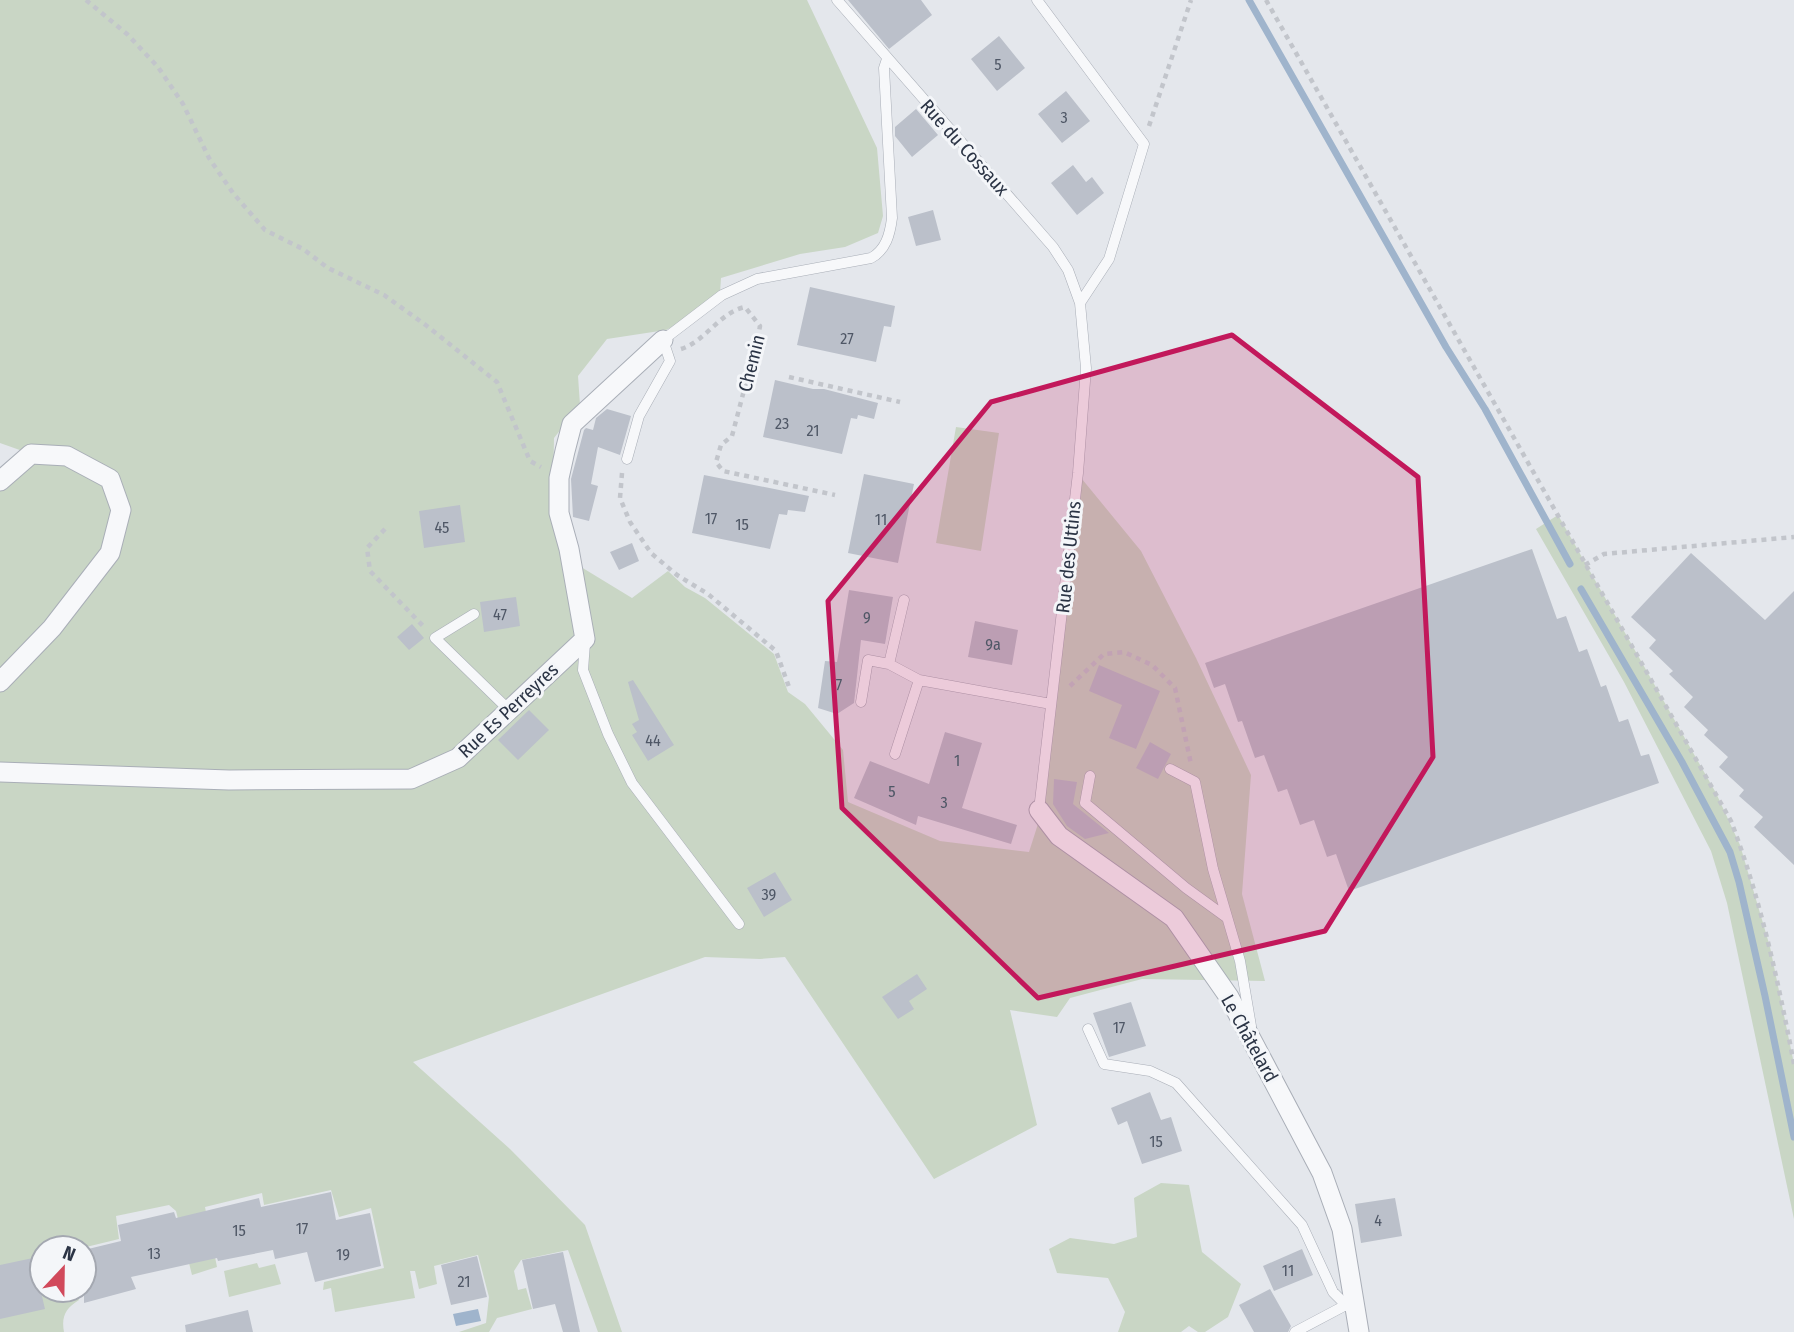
<svg xmlns="http://www.w3.org/2000/svg" width="1794" height="1332" viewBox="0 0 1794 1332" font-family="'Fira Sans Condensed',sans-serif">
<style>
.green{fill:#c9d6c5}
.water{fill:#9fb4cc}
.lines{fill:none;stroke-linecap:round;stroke-linejoin:round}
.stream{stroke:#9fb4cc;stroke-width:7}
.building{fill:#bbc0ca}
.lane-casing{stroke:#a9aeb7;stroke-width:11}
.street-casing{stroke:#a9aeb7;stroke-width:21}
.path{stroke:#c2c5cb;stroke-width:4.5;stroke-dasharray:5 5;stroke-linecap:butt}
.lane{stroke:#f7f8fa;stroke-width:10}
.street{stroke:#f7f8fa;stroke-width:19}
.marked{fill:#c2185b;fill-opacity:0.2;stroke:#c2185b;stroke-width:5;stroke-linejoin:round}
.labels{text-anchor:middle;stroke-width:6;stroke-linejoin:round;paint-order:stroke}
.number-label{font-size:16px;fill:#4f5766}
.street-label{font-size:19px;fill:#2b3445;stroke:#f4f6f9}
</style>
<rect width="100%" height="100%" fill="#e4e7ec"/>
<path class="green" d="M 0,0 L 807,0 L 877,148 L 883,216 L 878,233 L 845,247 L 800,254 L 721,278 L 720,293 L 691,317 L 666,330 L 607,339 L 578,376 L 580,405 L 554,438 L 553,492 L 563,556 L 632,598 L 668,571 L 685,587 L 705,598 L 774,654 L 788,692 L 805,704 L 843,750 L 848,802 L 940,841 L 1029,852 L 1044,805 L 1082,479 L 1141,551 L 1196,658 L 1251,775 L 1242,894 L 1265,981 L 1142,979 L 1070,998 L 1057,1017 L 1010,1010 L 1037,1125 L 934,1179 L 785,957 L 760,959 L 705,957 L 413,1062 L 510,1149 L 585,1225 L 622,1332 L 598,1332 L 568,1250 L 521,1260 L 514,1271 L 518,1290 L 526,1288 L 532,1309 L 497,1318 L 489,1332 L 459,1332 L 486,1323 L 489,1297 L 478,1255 L 434,1266 L 437,1284 L 419,1289 L 415,1271 L 410,1271 L 415,1298 L 335,1312 L 331,1288 L 323,1290 L 324,1282 L 384,1268 L 371,1208 L 339,1217 L 331,1190 L 264,1205 L 262,1193 L 205,1207 L 217,1267 L 192,1275 L 176,1211 L 169,1205 L 116,1216 L 119,1239 L 82,1248 L 42,1248 L 42,1290 L 75,1290 L 79,1300 C 66,1308 61,1316 64,1332 L 0,1332 L 0,482 L 31,454 L 0,443 Z
M 956,427 L 999,433 L 981,551 L 936,543 Z
M 1558,515 L 1716,793 L 1740,845 L 1770,947 L 1794,1064 L 1794,1219 L 1727,903 L 1711,851 L 1624,682 L 1536,529 Z
M 1161,1183 L 1189,1185 L 1202,1252 L 1241,1284 L 1228,1317 L 1205,1332 L 1198,1332 L 1189,1326 L 1181,1332 L 1118,1332 L 1125,1312 L 1108,1278 L 1057,1273 L 1049,1249 L 1070,1238 L 1114,1244 L 1137,1237 L 1134,1198 Z
M 257,1263 L 259,1268 L 275,1264 L 281,1284 L 229,1297 L 224,1271 Z"/>
<path class="water" d="M 478,1309 L 481,1321 L 456,1326 L 453,1314 Z"/>
<g class="lines">
<path class="stream" d="M 1249,0 L 1446,347 L 1485,409 L 1570,564
M 1581,589 L 1682,762 L 1730,852 L 1739,882 L 1765,996 L 1794,1137"/>
</g>
<path class="building" d="M 848,0 L 921,0 L 932,15 L 889,49 Z
M 999,36 L 1025,68 L 997,91 L 971,59 Z
M 1066,91 L 1090,121 L 1062,143 L 1038,114 Z
M 916,109 L 938,135 L 912,157 L 895,136 L 895,127 Z
M 1073,165 L 1086,182 L 1092,177 L 1104,193 L 1077,215 L 1051,183 Z
M 933,210 L 941,240 L 916,246 L 908,217 Z
M 810,287 L 895,306 L 891,327 L 884,326 L 876,362 L 797,345 Z
M 775,380 L 813,389 L 824,389 L 878,403 L 874,419 L 858,415 L 857,419 L 851,418 L 842,454 L 763,437 Z
M 607,409 L 631,416 L 620,455 L 598,447 L 591,484 L 598,486 L 589,521 L 573,517 L 571,479 L 584,430 L 586,428 L 593,430 L 596,418 Z
M 864,474 L 914,484 L 898,563 L 848,553 Z
M 704,475 L 809,496 L 805,512 L 788,510 L 787,515 L 779,514 L 770,549 L 692,533 Z
M 460,505 L 465,542 L 424,548 L 419,511 Z
M 632,543 L 639,561 L 619,570 L 610,552 Z
M 1532,549 L 1557,619 L 1566,616 L 1579,652 L 1587,649 L 1601,687 L 1606,685 L 1619,722 L 1628,719 L 1641,756 L 1649,754 L 1659,783 L 1349,891 L 1336,854 L 1327,857 L 1314,820 L 1300,825 L 1287,789 L 1278,792 L 1264,755 L 1255,758 L 1242,721 L 1238,722 L 1225,684 L 1214,688 L 1205,663 Z
M 1691,553 L 1765,620 L 1794,591 L 1794,865 L 1754,827 L 1763,817 L 1739,796 L 1744,790 L 1719,767 L 1728,757 L 1704,735 L 1708,730 L 1684,707 L 1693,697 L 1669,674 L 1673,671 L 1649,648 L 1656,640 L 1631,617 Z
M 849,590 L 893,597 L 885,644 L 861,640 L 854,703 L 837,714 L 818,708 L 825,661 L 837,662 Z
M 516,597 L 520,626 L 484,632 L 480,602 Z
M 975,621 L 1018,630 L 1012,665 L 968,657 Z
M 412,624 L 424,638 L 409,650 L 397,637 Z
M 1099,665 L 1160,691 L 1136,749 L 1109,738 L 1122,705 L 1089,691 Z
M 633,680 L 674,745 L 648,761 L 632,735 L 637,732 L 632,724 L 639,720 L 628,682 Z
M 529,710 L 549,730 L 518,760 L 498,740 Z
M 945,732 L 982,743 L 962,808 L 1017,825 L 1011,844 L 918,816 L 916,825 L 854,798 L 870,761 L 929,784 Z
M 1150,742 L 1171,754 L 1158,779 L 1136,768 Z
M 1054,779 L 1077,782 L 1073,804 L 1109,833 L 1085,839 L 1067,826 L 1053,804 Z
M 775,872 L 792,900 L 764,917 L 747,888 Z
M 917,974 L 927,989 L 909,1001 L 914,1009 L 898,1019 L 882,997 Z
M 1131,1002 L 1146,1046 L 1109,1057 L 1093,1013 Z
M 1150,1092 L 1161,1120 L 1171,1117 L 1182,1151 L 1142,1164 L 1127,1121 L 1118,1125 L 1111,1108 Z
M 331,1192 L 336,1220 L 370,1213 L 381,1266 L 315,1282 L 307,1252 L 275,1259 L 273,1250 L 218,1261 L 217,1258 L 131,1277 L 136,1289 L 84,1303 L 84,1250 L 121,1241 L 118,1225 L 174,1212 L 176,1218 L 259,1198 L 261,1207 Z
M 1395,1198 L 1402,1236 L 1361,1243 L 1355,1204 Z
M 1302,1249 L 1313,1275 L 1274,1291 L 1263,1266 Z
M 563,1252 L 580,1332 L 563,1332 L 555,1304 L 533,1309 L 522,1260 Z
M 477,1256 L 487,1297 L 451,1305 L 441,1265 Z
M 33,1258 L 45,1309 L 0,1319 L 0,1265 Z
M 1270,1289 L 1291,1326 L 1288,1332 L 1254,1332 L 1239,1305 Z
M 248,1310 L 253,1332 L 186,1332 L 185,1325 Z"/>
<g class="lines">
<g class="lane-casing">
<path id="lane" d="M 837,0 L 1053,247 L 1068,270 L 1080,303 L 1086,368 L 1078,473 L 1039,810
M 1037,0 L 1144,144 L 1109,259 L 1080,303
M 627,459 L 639,416 L 670,361 L 663,340 L 722,295 L 757,279 L 871,258 C 886,250 890,234 892,218 L 884,68 L 887,59
M 904,600 L 889,664 L 919,680 L 1051,704
M 474,614 L 435,638 L 509,710
M 585,643 L 583,670 L 608,734 L 632,783 L 739,924
M 861,702 L 868,660 L 889,664
M 895,754 L 919,680
M 1170,769 L 1195,782 L 1213,869 L 1240,961 L 1251,1026
M 1090,776 L 1085,803 L 1186,888 L 1226,917
M 1088,1029 L 1104,1064 L 1150,1071 L 1176,1083 L 1302,1225 L 1333,1292 L 1346,1305
M 1295,1332 L 1346,1305 L 1351,1308"/>
</g>
<g class="street-casing">
<path id="street" d="M 0,481 L 31,454 L 67,456 L 110,479 L 121,510 L 110,553 L 52,628 L 0,682
M 0,772 L 229,780 L 411,779 L 458,758 L 585,639 L 569,549 L 559,513 L 559,478 L 565,451 L 572,424 L 663,340
M 1039,810 L 1059,836 L 1174,918 L 1229,997 L 1322,1173 L 1342,1229 L 1359,1332"/>
</g>
<path class="path" d="M 86,0 L 127,34 L 158,67 L 183,104 L 209,158 L 233,193 L 265,230 L 303,249 L 328,268 L 384,295 L 427,326 L 497,382 L 530,461 L 541,467
M 1266,0 L 1731,821 C 1761,900 1778,981 1794,1064
M 1149,126 L 1191,0
M 681,349 C 706,341 720,312 745,307 L 760,326 L 758,337 L 732,436 L 721,445 L 716,462 L 723,471 L 835,495
M 789,377 L 900,402
M 622,473 L 620,498 L 630,522 L 651,553 L 677,575 L 708,594 L 776,651 L 789,687
M 385,529 L 367,548 L 370,571 L 425,628
M 1585,565 L 1604,554 L 1794,537
M 1070,686 L 1104,654 L 1124,652 L 1152,665 L 1175,688 L 1191,764"/>
<use href="#lane" class="lane"/>
<use href="#street" class="street"/>
</g>
<path class="marked" d="M 1232,335 L 1418,477 L 1433,757 L 1325,931 L 1038,998 L 842,808 L 828,601 L 991,402 Z"/>
<g class="labels">
<g class="number-label">
<text x="998" y="70">5</text>
<text x="1064" y="123">3</text>
<text x="847" y="344">27</text>
<text x="782" y="429">23</text>
<text x="813" y="436">21</text>
<text x="711" y="524">17</text>
<text x="881" y="525">11</text>
<text x="742" y="530">15</text>
<text x="442" y="533">45</text>
<text x="500" y="620">47</text>
<text x="867" y="623">9</text>
<text x="993" y="650">9a</text>
<text x="839" y="690">7</text>
<text x="653" y="746">44</text>
<text x="957" y="766">1</text>
<text x="892" y="797">5</text>
<text x="944" y="808">3</text>
<text x="769" y="900">39</text>
<text x="1119" y="1033">17</text>
<text x="1156" y="1147">15</text>
<text x="1378" y="1226">4</text>
<text x="302" y="1234">17</text>
<text x="239" y="1236">15</text>
<text x="154" y="1259">13</text>
<text x="343" y="1260">19</text>
<text x="1288" y="1276">11</text>
<text x="464" y="1287">21</text>
</g>
<g class="street-label">
<text transform="translate(965 147) rotate(48)" y="7">Rue du Cossaux</text>
<text transform="translate(751 363) rotate(-76)" y="7">Chemin</text>
<text transform="translate(1068 557) rotate(-84)" y="7">Rue des Uttins</text>
<text transform="translate(508 710) rotate(-43)" y="7">Rue Es Perreyres</text>
<text transform="translate(1250 1038) rotate(61)" y="7">Le Châtelard</text>
</g>
</g>
<g transform="translate(63 1269) rotate(22)"><circle r="33" fill="#f4f6f9" stroke="#a4a8b1" stroke-width="2"/>
<path d="M0-5L12 26L0 18L-12 26Z" fill="#d1495b"/>
<text y="-10" font-size="19" font-weight="bold" text-anchor="middle" fill="#2b3445">N</text>
</g>
</svg>
